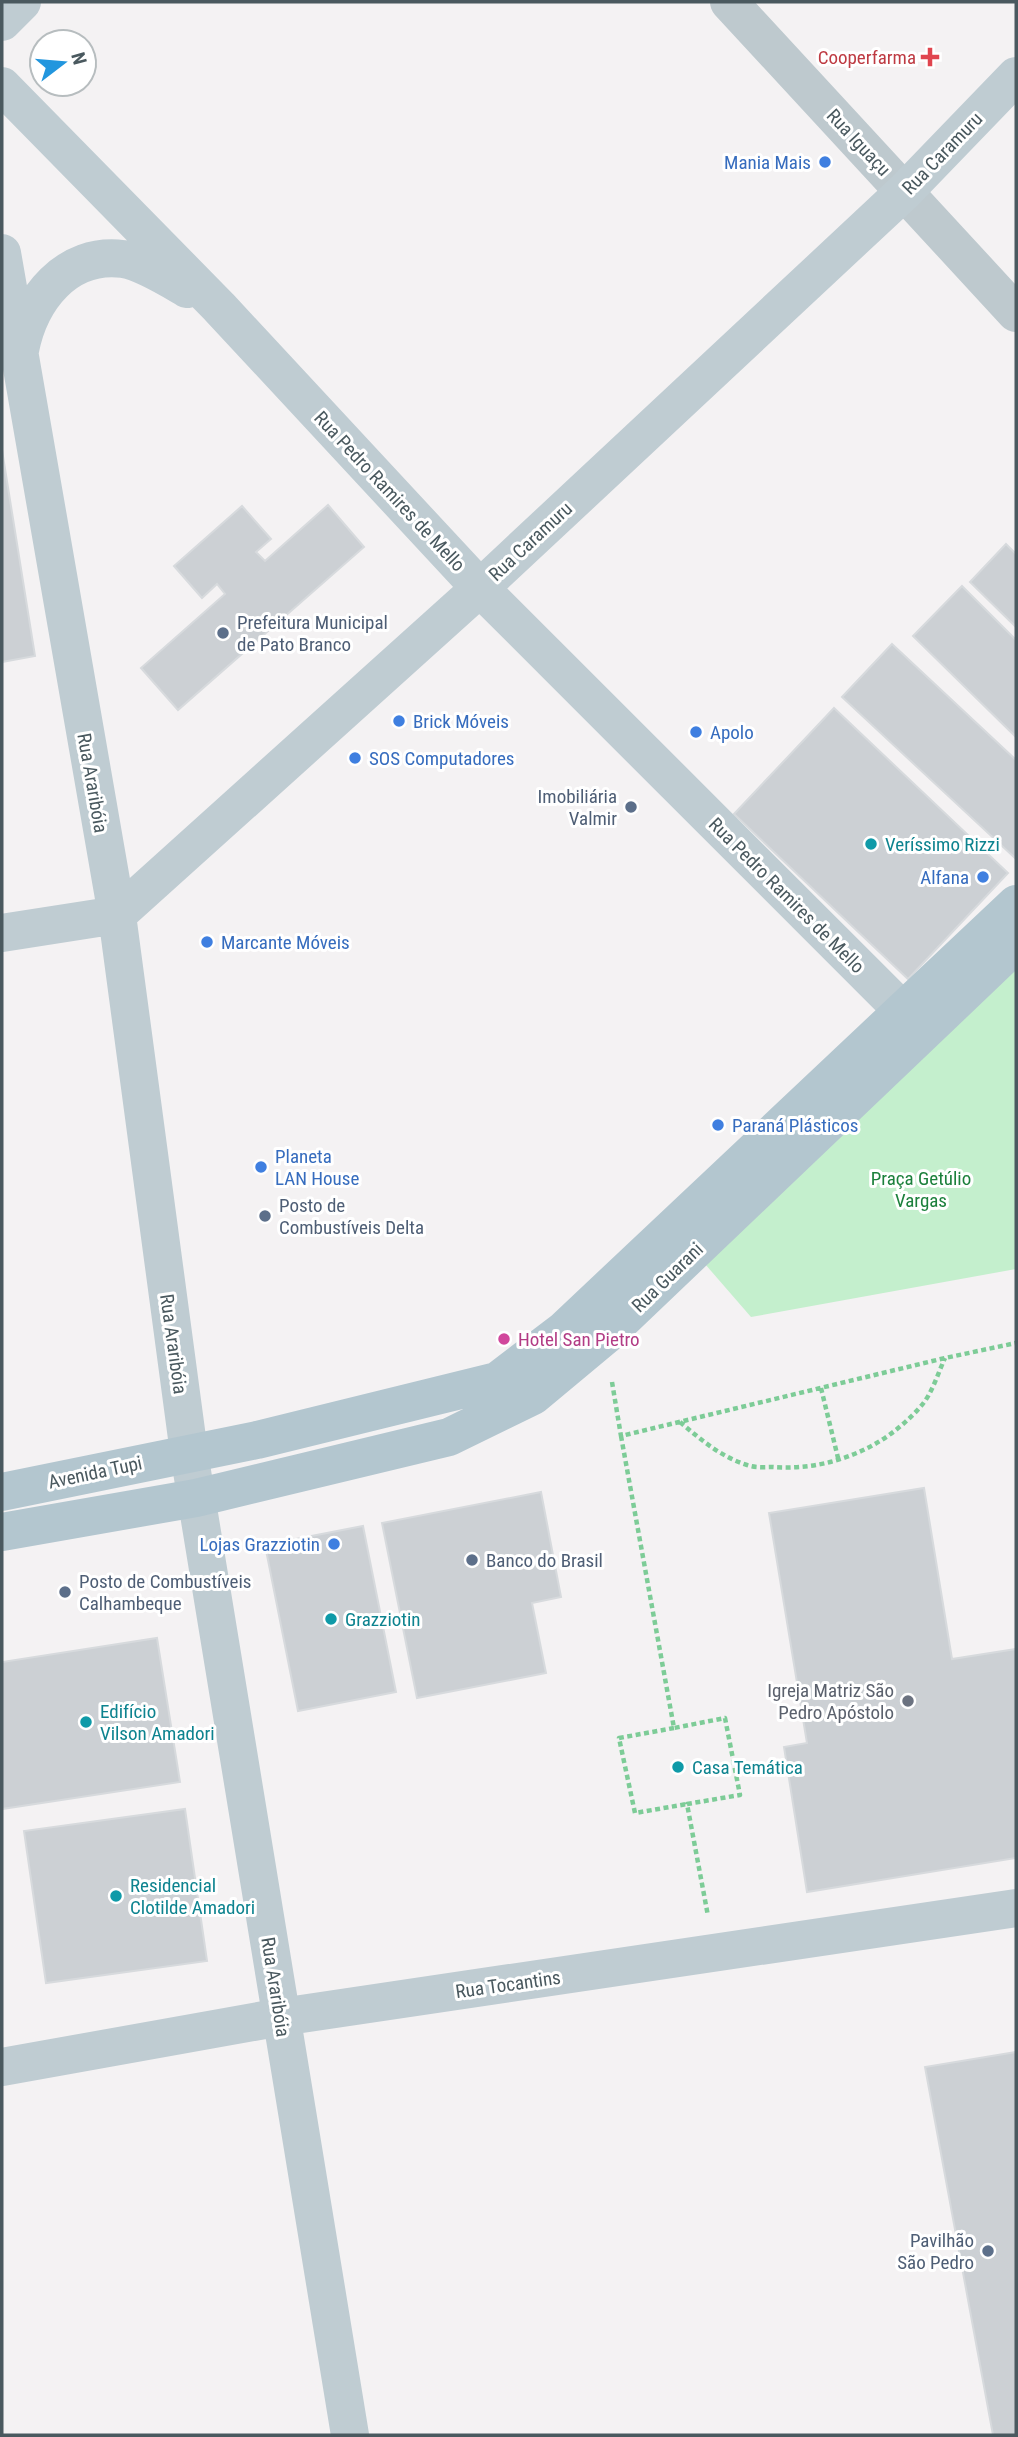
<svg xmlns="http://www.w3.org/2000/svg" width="1018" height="2437" viewBox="0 0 1018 2437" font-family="'Roboto Condensed',sans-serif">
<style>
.green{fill:#c4efcd}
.building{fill:#ccd0d4;stroke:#d7dadd;stroke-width:2}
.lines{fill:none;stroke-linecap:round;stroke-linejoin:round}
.path{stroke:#7dcc97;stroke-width:4.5;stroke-dasharray:5 3.5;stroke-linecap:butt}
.street{stroke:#bec9ce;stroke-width:38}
.secondary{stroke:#bfccd2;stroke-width:38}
.primary{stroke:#b3c6cf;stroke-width:38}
.health-dot{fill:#e0444e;stroke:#fff;stroke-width:2.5}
.shop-dot{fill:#3f7fe0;stroke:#fff;stroke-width:2.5}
.service-dot{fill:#5c6f8a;stroke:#fff;stroke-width:2.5}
.culture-dot{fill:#0f9aa8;stroke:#fff;stroke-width:2.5}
.hotel-dot{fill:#d1479c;stroke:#fff;stroke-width:2.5}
.worship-dot{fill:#6b7280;stroke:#fff;stroke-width:2.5}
.labels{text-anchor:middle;stroke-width:6;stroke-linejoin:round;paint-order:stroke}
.health-label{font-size:19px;fill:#be3a42;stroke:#fff;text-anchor:end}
.street-label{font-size:19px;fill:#4a595f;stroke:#fff}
.shop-label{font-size:19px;fill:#366cbe;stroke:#fff;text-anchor:start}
.service-label{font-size:19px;fill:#4e5e75;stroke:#fff;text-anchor:start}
.culture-label{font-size:19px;fill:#0d838f;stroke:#fff;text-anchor:start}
.park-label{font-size:19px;fill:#1c803c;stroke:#fff}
.hotel-label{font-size:19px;fill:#b23c85;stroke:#fff;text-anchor:start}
.worship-label{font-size:19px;fill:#5b616d;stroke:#fff;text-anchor:end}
</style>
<rect width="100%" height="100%" fill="#f4f2f3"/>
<path class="green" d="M 1016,963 L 1016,1269 L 751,1317 L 705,1264 Z"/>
<path class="building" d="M 2,450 L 35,656 L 2,662 Z
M 328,505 L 364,547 L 178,710 L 141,668 L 225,594 L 217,584 L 202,598 L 174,566 L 242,506 L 271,539 L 256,552 L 265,561 Z
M 1006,544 L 1016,554 L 1016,627 L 970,582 Z
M 962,586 L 1016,640 L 1016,737 L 913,636 Z
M 892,644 L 1016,760 L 1016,859 L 842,697 Z
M 834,708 L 1008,873 L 908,979 L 734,814 Z
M 924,1488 L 952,1659 L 1016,1649 L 1016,1858 L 807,1892 L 784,1747 L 807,1743 L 769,1513 Z
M 541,1492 L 561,1597 L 532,1603 L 546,1673 L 417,1698 L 382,1523 Z
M 363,1526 L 396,1692 L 298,1711 L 265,1545 Z
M 157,1638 L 180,1782 L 2,1809 L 2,1662 Z
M 185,1809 L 207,1961 L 46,1983 L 24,1831 Z
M 1016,2052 L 1016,2435 L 993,2435 L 925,2067 Z"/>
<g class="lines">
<path class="path" d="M 612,1382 L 621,1436 L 945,1358 L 1016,1343
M 821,1388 L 839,1462
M 680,1422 C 700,1439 721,1457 747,1465 C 755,1468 765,1467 773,1467 C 829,1471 884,1449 921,1406 C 932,1394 938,1373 945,1358
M 621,1436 L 674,1728 L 725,1718 L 740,1795 L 687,1804 L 708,1916
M 674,1728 L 619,1738 L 635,1813 L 687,1804"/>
<path class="street" d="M 729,2 L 1016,313"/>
<path class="secondary" d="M 2,22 L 22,2
M 2,86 L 219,307 L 480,588 L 902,1010
M 2,253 L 117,915 L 189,1453 L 350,2435
M 20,350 C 30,299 66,252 123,259 C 143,262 170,279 187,289
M 2,933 L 117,915 L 480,588 L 905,191 L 1016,76
M 2,2067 L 281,2017 L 1016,1908"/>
<path class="primary" d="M 2,1492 L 257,1440 L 497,1381 L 564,1330 L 1016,904
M 2,1532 L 196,1498 L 449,1437 L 533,1396 L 605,1336 L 1016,944"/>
</g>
<path class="health-dot" d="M926.5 46.5h7v7h7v7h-7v7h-7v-7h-7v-7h7z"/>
<g class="shop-dot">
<circle cx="825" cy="162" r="7"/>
<circle cx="399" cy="721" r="7"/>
<circle cx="696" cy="732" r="7"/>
<circle cx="355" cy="758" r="7"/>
<circle cx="983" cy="877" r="7"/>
<circle cx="207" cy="942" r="7"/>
<circle cx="718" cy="1125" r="7"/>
<circle cx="261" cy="1167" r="7"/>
<circle cx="334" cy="1544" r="7"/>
</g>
<g class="service-dot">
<circle cx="223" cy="633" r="7"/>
<circle cx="631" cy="807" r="7"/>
<circle cx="265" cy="1216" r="7"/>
<circle cx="472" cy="1560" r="7"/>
<circle cx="65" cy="1592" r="7"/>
<circle cx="988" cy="2251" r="7"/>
</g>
<g class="culture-dot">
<circle cx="871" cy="844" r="7"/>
<circle cx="331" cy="1619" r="7"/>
<circle cx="86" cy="1722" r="7"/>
<circle cx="678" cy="1767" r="7"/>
<circle cx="116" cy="1896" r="7"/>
</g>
<circle class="hotel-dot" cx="504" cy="1339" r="7"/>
<circle class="worship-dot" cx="908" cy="1701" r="7"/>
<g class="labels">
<g class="health-label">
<text x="916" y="64">Cooperfarma</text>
</g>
<g class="street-label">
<text transform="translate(859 142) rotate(47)" y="7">Rua Iguaçu</text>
<text transform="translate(942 153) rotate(-46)" y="7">Rua Caramuru</text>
<text transform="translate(390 491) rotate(47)" y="7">Rua Pedro Ramires de Mello</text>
<text transform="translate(530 541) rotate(-43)" y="7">Rua Caramuru</text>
<text transform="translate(93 783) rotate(80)" y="7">Rua Araribóia</text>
<text transform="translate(787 895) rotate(45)" y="7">Rua Pedro Ramires de Mello</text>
<text transform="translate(667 1277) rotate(-44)" y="7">Rua Guarani</text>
<text transform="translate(174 1344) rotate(82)" y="7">Rua Araribóia</text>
<text transform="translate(95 1472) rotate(-12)" y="7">Avenida Tupi</text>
<text transform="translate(508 1984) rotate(-8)" y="7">Rua Tocantins</text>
<text transform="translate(276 1987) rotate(81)" y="7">Rua Araribóia</text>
</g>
<g class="shop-label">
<text x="811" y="169" text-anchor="end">Mania Mais</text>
<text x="413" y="728">Brick Móveis</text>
<text x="710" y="739">Apolo</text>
<text x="369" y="765">SOS Computadores</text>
<text x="969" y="884" text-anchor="end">Alfana</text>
<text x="221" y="949">Marcante Móveis</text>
<text x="732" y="1132">Paraná Plásticos</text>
<text x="275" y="1163">Planeta<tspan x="275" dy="22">LAN House</tspan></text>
<text x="320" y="1551" text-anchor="end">Lojas Grazziotin</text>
</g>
<g class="service-label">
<text x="237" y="629">Prefeitura Municipal<tspan x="237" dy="22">de Pato Branco</tspan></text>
<text x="617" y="803" text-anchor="end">Imobiliária<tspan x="617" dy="22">Valmir</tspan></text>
<text x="279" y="1212">Posto de<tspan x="279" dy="22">Combustíveis Delta</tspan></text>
<text x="486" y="1567">Banco do Brasil</text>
<text x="79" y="1588">Posto de Combustíveis<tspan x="79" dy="22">Calhambeque</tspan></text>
<text x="974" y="2247" text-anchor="end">Pavilhão<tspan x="974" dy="22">São Pedro</tspan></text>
</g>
<g class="culture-label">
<text x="885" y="851">Veríssimo Rizzi</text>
<text x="345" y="1626">Grazziotin</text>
<text x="100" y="1718">Edifício<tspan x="100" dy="22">Vilson Amadori</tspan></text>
<text x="692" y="1774">Casa Temática</text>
<text x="130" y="1892">Residencial<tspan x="130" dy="22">Clotilde Amadori</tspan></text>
</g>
<g class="park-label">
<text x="921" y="1185">Praça Getúlio<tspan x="921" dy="22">Vargas</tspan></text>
</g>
<g class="hotel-label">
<text x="518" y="1346">Hotel San Pietro</text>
</g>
<g class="worship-label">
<text x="894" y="1697">Igreja Matriz São<tspan x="894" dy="22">Pedro Apóstolo</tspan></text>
</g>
</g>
<rect width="1018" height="2437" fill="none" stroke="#4a595f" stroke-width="7"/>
<g transform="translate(63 63) rotate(74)"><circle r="33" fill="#ffffff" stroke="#b7bdbf" stroke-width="2"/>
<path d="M0-5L12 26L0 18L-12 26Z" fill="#2296de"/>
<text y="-10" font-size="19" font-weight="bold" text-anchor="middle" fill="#4a595f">N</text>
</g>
</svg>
